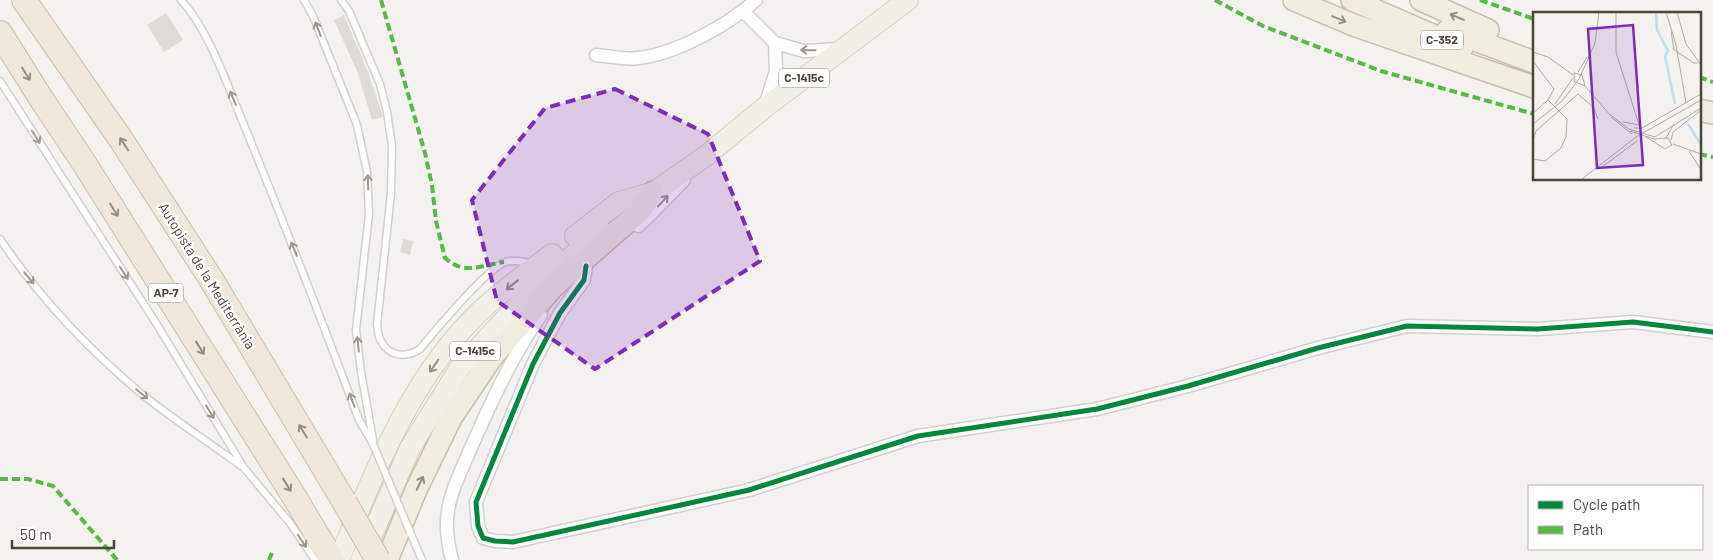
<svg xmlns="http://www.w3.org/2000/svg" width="1713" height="560" viewBox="0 0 1713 560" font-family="Barlow,sans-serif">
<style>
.building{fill:#dedbd6}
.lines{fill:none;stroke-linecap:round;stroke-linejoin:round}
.service-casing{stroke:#d2d0cb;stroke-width:9}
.minor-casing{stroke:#d2d0cb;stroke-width:15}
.primary-casing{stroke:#d6cebb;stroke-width:22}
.trunk-casing{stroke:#ccbfa9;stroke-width:24}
.motorway-casing{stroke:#ccbfa9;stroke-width:26}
.service{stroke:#fdfdfc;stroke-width:6}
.minor{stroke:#fdfdfc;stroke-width:12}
.primary{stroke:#f2efe6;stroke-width:20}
.trunk{stroke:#f0ece0;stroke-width:21}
.motorway{stroke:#ede8db;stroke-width:24}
.service-bridge-casing{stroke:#d2d0cb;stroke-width:9;stroke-linecap:butt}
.motorway-bridge-casing{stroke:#ccbfa9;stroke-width:26;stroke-linecap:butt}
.service-bridge{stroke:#fdfdfc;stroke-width:6}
.motorway-bridge{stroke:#ede8db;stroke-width:24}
.quiet{stroke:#58b947;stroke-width:4;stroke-dasharray:8 4;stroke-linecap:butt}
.cycleway-casing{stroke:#fff;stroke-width:8}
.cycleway{stroke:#00873e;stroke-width:5}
.oneway{stroke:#959084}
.oneway2{stroke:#9b9791}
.oneway3{stroke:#948e82}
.oneway4{stroke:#969187}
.marked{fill:#7b2cbf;fill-opacity:0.2;stroke:#7b2cbf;stroke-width:4;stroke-dasharray:10 6;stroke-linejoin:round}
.labels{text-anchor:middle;stroke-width:5;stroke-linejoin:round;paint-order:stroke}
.shield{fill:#fff;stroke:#817c74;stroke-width:1}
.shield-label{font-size:12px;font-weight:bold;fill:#4b4439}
.street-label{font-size:14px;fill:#4b4439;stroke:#fff}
.inset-river{fill:none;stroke:#c0ddf1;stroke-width:2.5}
.inset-road{fill:none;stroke:#b0aca6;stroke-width:1}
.view{fill:#7b2cbf;fill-opacity:0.15;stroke:#7b2cbf;stroke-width:2.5}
.inset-edge{fill:none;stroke:#4b4439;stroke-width:2.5}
</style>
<rect width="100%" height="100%" fill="#f4f2ee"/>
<path class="building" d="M 166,13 L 183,40 L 164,52 L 147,25 Z
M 344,15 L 367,69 L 383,117 L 372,120 L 357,71 L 334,20 Z
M 403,239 L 413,241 L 410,255 L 400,252 Z"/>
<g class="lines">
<g class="service-casing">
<path id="service" d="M 181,0 C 209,30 228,87 244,125 C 284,223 322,321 359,420 L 373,444
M 304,0 L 313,16 L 357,125 L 367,172 L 369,214 L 356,330 L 361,372 L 373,440
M 341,0 L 349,11 L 380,84 L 387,112 L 392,146 L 391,193 L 377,325 C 378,330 378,337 381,341 C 389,357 407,358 420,349 C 433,333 489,266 506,262 C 515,259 524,262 532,264
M 0,81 L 156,323 L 244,468 L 290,523 L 315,560
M 0,239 C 39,297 89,350 143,395 C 174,420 209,442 241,466
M 410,532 L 422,560"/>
</g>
<g class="minor-casing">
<path id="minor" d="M 743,11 L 775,43 L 804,51 L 841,49
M 596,55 C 609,56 625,60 638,58 C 676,54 728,25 756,0
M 765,106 L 776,71 L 775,43
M 638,226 L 648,217 L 684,180
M 586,266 L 584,280 L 560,313 L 533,364 L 476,502 L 478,526 L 483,538 L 495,541 L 513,542 L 749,490 L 918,436 L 1097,409 L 1188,386 L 1318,348 L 1407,326 L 1538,329 L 1633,322 L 1713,332
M 452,560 C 448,544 445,527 448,511 C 451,490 462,469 470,450 C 491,403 511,357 541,315"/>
</g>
<g class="primary-casing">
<path id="primary" d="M 640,202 L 707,155 L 764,108 L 908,0
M 575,236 L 619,202 L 651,193
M 339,560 C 375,469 414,369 489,303 C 509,286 531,270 552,254
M 361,560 L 410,448 L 461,366 L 544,278 L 602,232"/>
</g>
<g class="trunk-casing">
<path id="trunk" d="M 1294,0 L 1356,26 L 1534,87
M 1352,0 L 1462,48
M 1421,0 L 1488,30
M 1448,30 L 1534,62
M 1699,110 L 1713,113
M 387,560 L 416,490 L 451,418 L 492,357 L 553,287 L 640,211 L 653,192"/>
</g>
<g class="motorway-casing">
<path id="motorway" d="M 24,0 L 122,141 L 211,279 L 345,503
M 0,33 L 42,100 L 84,163 L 295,498 L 332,560"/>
</g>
<use href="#service" class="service"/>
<use href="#minor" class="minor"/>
<use href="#primary" class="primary"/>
<use href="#trunk" class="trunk"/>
<use href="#motorway" class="motorway"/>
<g class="service-bridge-casing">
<path id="service-bridge" d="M 373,444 L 410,532"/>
</g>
<g class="motorway-bridge-casing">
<path id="motorway-bridge" d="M 345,503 L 378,560"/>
</g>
<use href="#service-bridge" class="service-bridge"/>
<use href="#motorway-bridge" class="motorway-bridge"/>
<path class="quiet" d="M 381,0 L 425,153 L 432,185 L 436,221 L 445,258 C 465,276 480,265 504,262
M 1215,0 L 1263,26 L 1381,71 L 1534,114
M 1480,0 L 1534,19
M 1699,77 L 1713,82
M 1699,154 L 1713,157
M 0,479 L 28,479 L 53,486 L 117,560
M 269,560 L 272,553"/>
<g class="cycleway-casing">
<path id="cycleway" d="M 586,266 L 584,280 L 560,313 L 533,364 L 476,502 L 478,526 L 483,538 L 495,541 L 513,542 L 749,490 L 918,436 L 1097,409 L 1188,386 L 1318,348 L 1407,326 L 1538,329 L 1633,322 L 1713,332"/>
</g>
<use href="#cycleway" class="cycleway"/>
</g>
<defs><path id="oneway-shaft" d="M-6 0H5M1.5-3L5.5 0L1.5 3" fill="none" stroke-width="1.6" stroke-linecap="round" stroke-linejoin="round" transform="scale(1.25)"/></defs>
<g class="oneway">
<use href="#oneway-shaft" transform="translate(1457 17) rotate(-157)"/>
<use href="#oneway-shaft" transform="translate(1339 19) rotate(23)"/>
<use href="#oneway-shaft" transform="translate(420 483) rotate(-64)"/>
</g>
<g class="oneway2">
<use href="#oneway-shaft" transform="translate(318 29) rotate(-112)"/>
<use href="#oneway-shaft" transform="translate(808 50) rotate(-179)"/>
<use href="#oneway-shaft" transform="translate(233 98) rotate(-113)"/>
<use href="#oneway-shaft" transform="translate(36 137) rotate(57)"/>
<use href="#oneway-shaft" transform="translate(368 182) rotate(-92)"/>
<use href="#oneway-shaft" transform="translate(663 201) rotate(-47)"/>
<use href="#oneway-shaft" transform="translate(294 249) rotate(-112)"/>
<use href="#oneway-shaft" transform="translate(124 273) rotate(57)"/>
<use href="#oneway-shaft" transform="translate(29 278) rotate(50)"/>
<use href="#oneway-shaft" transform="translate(358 344) rotate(-96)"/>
<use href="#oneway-shaft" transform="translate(142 394) rotate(39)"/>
<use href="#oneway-shaft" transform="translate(352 400) rotate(-111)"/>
<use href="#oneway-shaft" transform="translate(210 412) rotate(59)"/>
<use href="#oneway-shaft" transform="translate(302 541) rotate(56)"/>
</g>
<g class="oneway3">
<use href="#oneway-shaft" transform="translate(26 74) rotate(58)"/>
<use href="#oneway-shaft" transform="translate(124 144) rotate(-123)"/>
<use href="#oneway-shaft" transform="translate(114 210) rotate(58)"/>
<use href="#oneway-shaft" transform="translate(200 348) rotate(58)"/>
<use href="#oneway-shaft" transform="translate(303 431) rotate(-121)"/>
<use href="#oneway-shaft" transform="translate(287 485) rotate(58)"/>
</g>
<g class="oneway4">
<use href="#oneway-shaft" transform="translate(512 285) rotate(142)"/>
<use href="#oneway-shaft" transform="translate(434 366) rotate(125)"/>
</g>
<path class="marked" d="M 615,89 L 708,134 L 760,261 L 595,369 L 497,301 L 472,200 L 545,108 Z"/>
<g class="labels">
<g class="shield">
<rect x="1421" y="30.5" width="42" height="19" rx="4"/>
<rect x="779" y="68.5" width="50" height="19" rx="4"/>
<rect x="148.5" y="283.5" width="35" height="19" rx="4"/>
<rect x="450" y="341.5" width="50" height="19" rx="4"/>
</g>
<g class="shield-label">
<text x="1442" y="44">C-352</text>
<text x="804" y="82">C-1415c</text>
<text x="166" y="297">AP-7</text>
<text x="475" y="355">C-1415c</text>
</g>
<g class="street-label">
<text transform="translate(207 276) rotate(58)" y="5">Autopista de la Mediterrània</text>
</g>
</g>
<g transform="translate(1533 12)">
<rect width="168" height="168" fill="#f4f2ee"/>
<path class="inset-river" d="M 123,0 L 124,18 L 135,39 L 132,44 L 142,92M 155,112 L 168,133"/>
<path class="inset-road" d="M 83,0 L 83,40 L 106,113 L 90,110M 133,0 L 143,33 L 153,91M 144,0 L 153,32 L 168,53M 138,19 L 141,38 L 161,51 L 165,51M 0,40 L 15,45 L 40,63M 0,49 L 21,77 L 15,88 L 0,101M 45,60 L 54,45M 52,74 L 49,63 L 41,61 L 41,69 L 52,74 L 78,104M 22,92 L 40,66M 76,102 L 96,117 L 122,125 L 168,96M 78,105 L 99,122M 0,112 L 29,89 L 46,67 L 62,31 L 66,0M 101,116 L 109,116 L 168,82M 97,119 L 121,127 L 135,126 L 139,133 L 132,137 L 113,125M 133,126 L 141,112M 0,128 L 3,119 L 45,82 L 61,96 L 65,107M 138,128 L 140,120 L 167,99M 140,132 L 168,142M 156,139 L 168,158M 0,147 L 12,149 L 28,136 L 33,125 L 34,107 L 15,88M 69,155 L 104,129M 49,167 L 103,125 L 168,88"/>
<path class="view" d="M 100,13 L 110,153 L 64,156 L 55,17 Z"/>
<rect width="168" height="168" class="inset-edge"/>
</g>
<rect x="1528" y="485" width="175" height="65" fill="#ffffff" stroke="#b7b4b0"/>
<rect x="1538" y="501" width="25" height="8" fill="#00873e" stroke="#b7b4b0"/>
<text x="1573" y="510" font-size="15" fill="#4b4439">Cycle path</text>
<rect x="1538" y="526" width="25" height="8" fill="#58b947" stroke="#b7b4b0"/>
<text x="1573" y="535" font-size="15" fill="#4b4439">Path</text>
<path d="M12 540v8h102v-8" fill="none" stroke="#4b4439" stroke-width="2.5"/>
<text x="20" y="540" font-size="15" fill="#4b4439" stroke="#ffffff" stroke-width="4" paint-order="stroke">50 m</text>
</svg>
